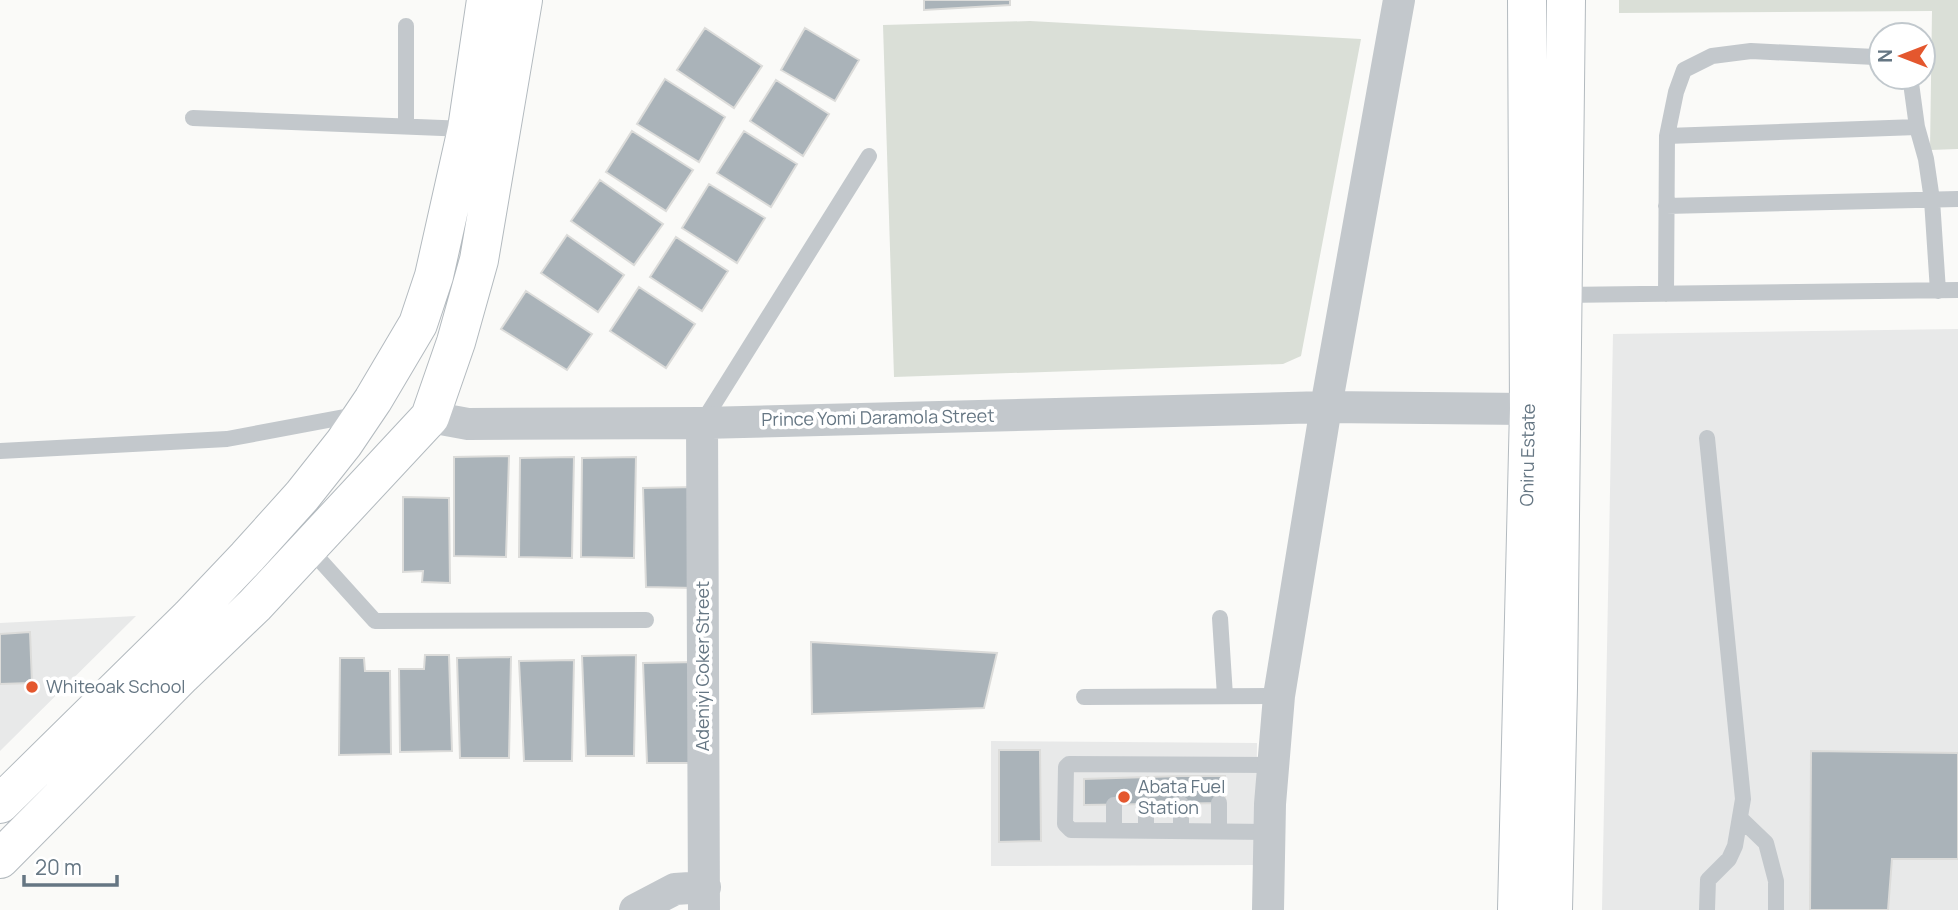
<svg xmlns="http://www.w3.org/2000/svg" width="1958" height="910" viewBox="0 0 1958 910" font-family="Manrope,sans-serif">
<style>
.built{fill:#e8e9e9}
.green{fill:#dadfd7}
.building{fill:#aab3b9;stroke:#dcdcda;stroke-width:2}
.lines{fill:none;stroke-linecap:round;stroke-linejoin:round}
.secondary-casing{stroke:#b3babf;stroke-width:40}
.lane{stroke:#c3c8cc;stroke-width:16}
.street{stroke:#c3c8cc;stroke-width:32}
.secondary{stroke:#fff;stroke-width:38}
.poi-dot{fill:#e4572e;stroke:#fff;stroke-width:2.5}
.labels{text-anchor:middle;stroke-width:7;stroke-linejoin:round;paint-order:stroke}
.street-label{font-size:18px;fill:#657683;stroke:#fff}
.poi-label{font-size:18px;fill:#657683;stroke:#fff;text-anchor:start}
</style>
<rect width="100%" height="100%" fill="#fafaf8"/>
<path class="built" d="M 1958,329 L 1958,910 L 1602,910 L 1613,334 Z
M 136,616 L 0,751 L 0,623 Z
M 991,741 L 1257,743 L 1256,865 L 991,866 Z"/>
<path class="green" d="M 1619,0 L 1958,0 L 1958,149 L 1930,150 L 1932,11 L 1619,13 Z
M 1030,21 L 1361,39 L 1301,356 L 1283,364 L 894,377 L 883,25 Z"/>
<path class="building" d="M 924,0 L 1010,0 L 1010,5 L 924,10 Z
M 705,28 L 762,66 L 734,108 L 677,70 Z
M 805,28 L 859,60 L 835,101 L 781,70 Z
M 665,79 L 725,117 L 699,162 L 637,124 Z
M 776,80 L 829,114 L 803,156 L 750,121 Z
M 632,131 L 693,170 L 666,211 L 606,172 Z
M 744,131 L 797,164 L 771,207 L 717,173 Z
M 600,180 L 663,224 L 634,265 L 571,221 Z
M 709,184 L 765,218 L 737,263 L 682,228 Z
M 567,235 L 624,275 L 598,312 L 541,273 Z
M 676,237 L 728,271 L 702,311 L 650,277 Z
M 639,287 L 695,324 L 666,368 L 610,331 Z
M 526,291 L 592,334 L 567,370 L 501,329 Z
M 509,456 L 506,557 L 454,556 L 454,457 Z
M 574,457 L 572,558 L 519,557 L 520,458 Z
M 636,457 L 634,558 L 581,557 L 582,458 Z
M 696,487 L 694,588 L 646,587 L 643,488 Z
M 403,497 L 449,498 L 450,583 L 422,582 L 423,571 L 403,572 Z
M 30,632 L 32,683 L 0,684 L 0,634 Z
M 811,642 L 997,653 L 984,708 L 812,714 Z
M 425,655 L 449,655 L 452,751 L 400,752 L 399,669 L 424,669 Z
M 636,655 L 634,756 L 586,756 L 582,656 Z
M 511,657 L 509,758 L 460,758 L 457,658 Z
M 340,658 L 364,658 L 365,671 L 390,671 L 391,754 L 339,755 Z
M 574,660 L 572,761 L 524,761 L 519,661 Z
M 697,662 L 695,763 L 647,763 L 643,663 Z
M 999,750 L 1040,750 L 1041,841 L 999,842 Z
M 1811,751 L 1958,753 L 1958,859 L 1892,859 L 1888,910 L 1810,910 Z
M 1181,776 L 1225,776 L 1225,803 L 1084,805 L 1084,779 Z"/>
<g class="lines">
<g class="secondary-casing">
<path id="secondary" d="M 0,804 L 190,617 L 247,557 L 302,496 L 344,443 L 373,400 L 418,324 L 434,276 L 467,129 L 486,0
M 0,859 L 182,675 L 255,605 L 430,417 L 456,342 L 479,260 L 523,0
M 1517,910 L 1529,409 L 1527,0
M 1553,910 L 1558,688 L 1566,0"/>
</g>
<path class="lane" d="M 1906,77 L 1911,83 L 1917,127 L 1926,159 L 1932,200 L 1938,291
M 193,118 L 467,129
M 406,125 L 406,26
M 1667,136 L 1917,127
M 1666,206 L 1958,199
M 1666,294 L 1667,136 L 1676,92 L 1684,70 L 1712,56 L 1751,51 L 1875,57 L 1881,60
M 1562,295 L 1958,290
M 702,423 L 869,156
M 0,451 L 227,439 L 355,415
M 309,548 L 375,621 L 646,620
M 1220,618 L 1225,696
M 1084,697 L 1279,696
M 1219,803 L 1219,830
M 1181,804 L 1181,830
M 1114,805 L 1114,830
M 1146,805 L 1146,830
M 1740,818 L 1766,843 L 1776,881 L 1776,910
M 1270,832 L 1071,830 L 1065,824 L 1066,767 L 1069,764 L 1273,765
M 1707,910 L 1708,880 L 1729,859 L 1735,846 L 1743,799 L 1707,438"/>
<path class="street" d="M 430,417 L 468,424 L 702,423 L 1326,407 L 1529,409
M 702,423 L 704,910
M 635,910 L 675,889 L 705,887
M 1268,910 L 1270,804 L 1279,696 L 1326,407 L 1399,0"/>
<use href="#secondary" class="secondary"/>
</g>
<g class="poi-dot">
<circle cx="32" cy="687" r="7"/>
<circle cx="1124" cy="797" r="7"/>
</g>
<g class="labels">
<g class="street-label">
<text transform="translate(878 418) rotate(-1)" y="6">Prince Yomi Daramola Street</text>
<text transform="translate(1528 455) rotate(-89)" y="6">Oniru Estate</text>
<text transform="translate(703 666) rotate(-90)" y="6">Adeniyi Coker Street</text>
</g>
<g class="poi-label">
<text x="46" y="693">Whiteoak School</text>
<text x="1138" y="793">Abata Fuel<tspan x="1138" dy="21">Station</tspan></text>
</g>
</g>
<g transform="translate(1902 56) rotate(270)"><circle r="33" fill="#ffffff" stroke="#c1c8cd" stroke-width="2"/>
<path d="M0-5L12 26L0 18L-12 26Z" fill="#e4572e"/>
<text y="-10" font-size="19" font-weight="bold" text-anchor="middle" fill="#657683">N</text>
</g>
<path d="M24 875v10h93v-10" fill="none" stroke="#657683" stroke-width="3.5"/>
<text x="35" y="875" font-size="21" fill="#657683" stroke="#ffffff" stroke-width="5" paint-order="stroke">20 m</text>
</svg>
